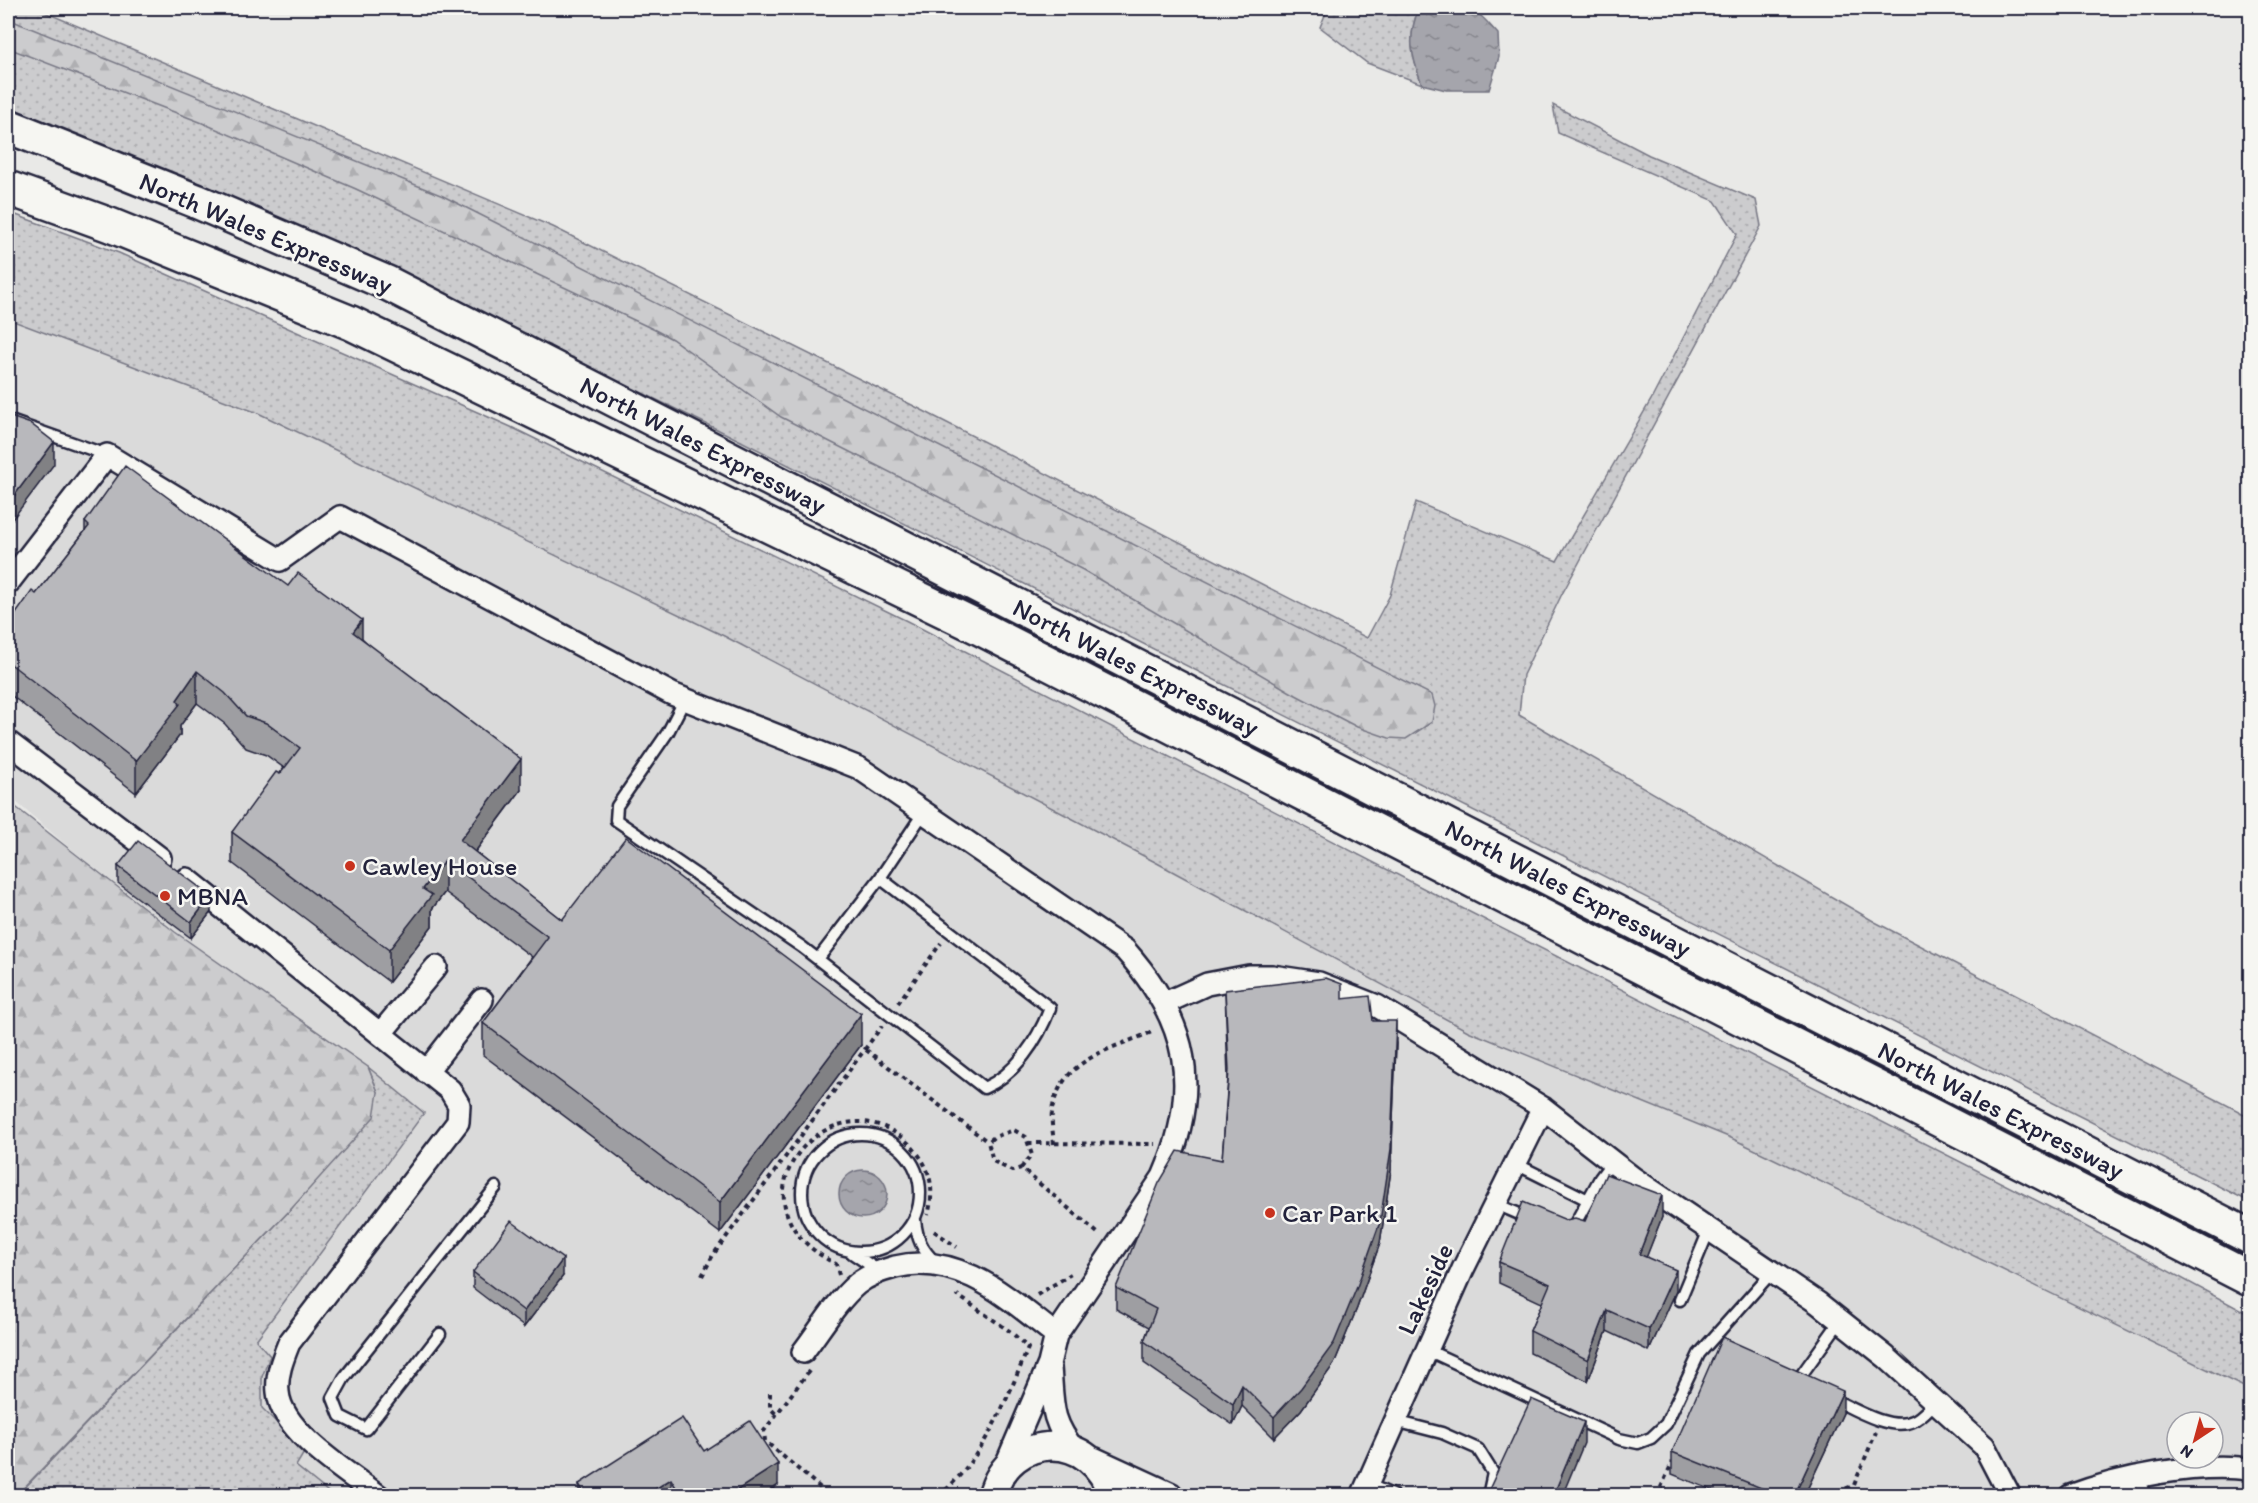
<svg xmlns="http://www.w3.org/2000/svg" width="2258" height="1503" viewBox="0 0 2258 1503" font-family="Itim,sans-serif">
<style>
.built{fill:#dadada;fill-rule:evenodd}
.grass{fill:url(#grass-dots);stroke:#777784;stroke-width:1.5}
.forest{fill:url(#forest-firs);stroke:#777784;stroke-width:1.5}
.water{fill:url(#water-ripples);stroke:#71717f;stroke-width:1.5}
.lines{fill:none;stroke-linecap:round;stroke-linejoin:round}
.service-casing{stroke:#22223b;stroke-width:15}
.minor-casing{stroke:#22223b;stroke-width:26}
.tertiary-casing{stroke:#22223b;stroke-width:32}
.trunk-casing{stroke:#22223b;stroke-width:38}
.path{stroke:#22223b;stroke-width:4;stroke-dasharray:4.5 4.5;stroke-linecap:butt}
.service{stroke:#f6f6f2;stroke-width:10}
.minor{stroke:#f6f6f2;stroke-width:21}
.tertiary{stroke:#f6f6f2;stroke-width:27}
.trunk{stroke:#f6f6f2;stroke-width:33}
.wall{fill:#9e9ea2;stroke:#22223b;stroke-width:1.5}
.shaded-wall{fill:#818184;stroke:#22223b;stroke-width:1.5}
.building{fill:#b8b8bc;stroke:#22223b;stroke-width:1.5}
.poi-dot{fill:#c8321e;stroke:#f6f6f2;stroke-width:2}
.labels{text-anchor:middle;stroke-width:5;stroke-linejoin:round;paint-order:stroke}
.street-label{font-size:26px;fill:#22223b;stroke:#f6f6f2}
.poi-label{font-size:26px;fill:#22223b;stroke:#f6f6f2;text-anchor:start}
</style>
<defs>
<pattern id="grass-dots" width="8" height="8" patternUnits="userSpaceOnUse" patternTransform="scale(1.5)"><rect width="8" height="8" fill="#ccccce"/><path d="M2 2h.1M6 6h.1" fill="none" stroke="#afafb2" stroke-width="1.8" stroke-linecap="round"/></pattern>
<pattern id="forest-firs" width="22" height="20" patternUnits="userSpaceOnUse" patternTransform="scale(1.5)"><rect width="22" height="20" fill="#ccccce"/><path d="M5 1l3.5 6h-7zM16 11l3.5 6h-7z" fill="#afafb2"/></pattern>
<pattern id="water-ripples" width="26" height="14" patternUnits="userSpaceOnUse" patternTransform="scale(1.5)"><rect width="26" height="14" fill="#a5a5ac"/><path d="M2 4q2-2 4 0t4 0M15 11q2-2 4 0t4 0" fill="none" stroke="#86868d"/></pattern>
</defs>
<rect width="100%" height="100%" fill="#e9e9e7"/>
<filter id="ink" filterUnits="userSpaceOnUse"><feTurbulence type="fractalNoise" baseFrequency=".0167" numOctaves="2"/><feDisplacementMap in="SourceGraphic" scale="12" xChannelSelector="R" yChannelSelector="G"/><feConvolveMatrix kernelMatrix="1 2 1 2 8 2 1 2 1" color-interpolation-filters="sRGB"/></filter>
<g filter="url(#ink)">
<path class="built" d="M 8,319 L 258,413 L 724,636 L 1157,863 L 1468,1031 L 1731,1138 L 2250,1390 L 2250,1495 L 332,1495 L 296,1466 L 305,1451 L 262,1408 L 262,1377 L 270,1356 L 256,1340 L 424,1113 L 188,941 L 71,849 L 8,795 ZM 2177,1422 L 2213,1422 L 2213,1458 L 2177,1458 Z"/>
<path class="grass" d="M 8,8 L 35,8 L 553,227 L 914,406 L 1367,638 L 1390,595 L 1416,502 L 1557,561 L 1651,400 L 1737,234 L 1715,201 L 1558,133 L 1553,105 L 1649,155 L 1756,200 L 1761,226 L 1561,596 L 1523,675 L 1519,715 L 1875,922 L 2250,1117 L 2250,1202 L 729,435 L 423,286 L 8,107 Z
M 1328,8 L 1419,8 C 1407,37 1411,55 1422,84 L 1367,63 L 1320,27 Z
M 8,212 L 119,253 L 511,427 L 907,621 L 1450,902 L 2057,1211 L 2250,1315 L 2250,1390 L 1731,1138 L 1468,1031 L 1157,863 L 724,636 L 258,413 L 8,319 Z
M 368,1067 L 424,1113 L 256,1340 L 270,1356 L 262,1377 L 262,1408 L 305,1451 L 296,1466 L 332,1495 L 17,1496 L 292,1208 L 378,1092 Z"/>
<path class="forest" d="M 8,19 L 443,196 L 1432,695 L 1435,706 L 1432,722 L 1406,739 L 1389,738 L 1357,727 L 1294,694 L 1083,570 L 781,417 L 672,339 L 655,330 L 356,189 L 200,122 L 8,48 Z
M 8,801 L 175,932 L 368,1067 L 378,1092 L 374,1117 L 292,1208 L 16,1496 L 8,1495 Z"/>
<path class="water" d="M 1419,8 C 1432,7 1471,9 1481,16 C 1487,21 1493,29 1498,34 L 1499,57 L 1489,90 L 1446,90 L 1422,84 C 1411,55 1407,37 1419,8 Z
M839 1194a24 24 0 1 1 48 0a24 24 0 1 1-48 0Z"/>
<g class="lines">
<g class="service-casing">
<path id="service" d="M 8,420 L 107,455
M 685,699 L 668,732 L 617,806 L 616,820 L 802,947 L 984,1088 C 1015,1075 1038,1040 1050,1008 L 880,878 L 924,812
M 818,959 L 880,878
M802 1193a59 59 0 1 1 118 0a59 59 0 1 1-118 0Z
M 1516,1164 L 1588,1200
M 1496,1204 L 1531,1219
M 915,1220 C 917,1239 922,1250 936,1263
M 1572,1229 L 1600,1178 L 1612,1162
M 852,1253 L 879,1271
M 1680,1300 L 1709,1230
M 440,1334 L 366,1429 L 340,1416 L 333,1398 L 344,1378 L 496,1187
M 1426,1353 L 1436,1354 L 1619,1439 L 1638,1443 L 1651,1438 L 1666,1424 L 1699,1354 L 1772,1272
M 1797,1381 L 1840,1321
M 1831,1398 C 1852,1408 1891,1432 1913,1421 C 1921,1418 1929,1408 1935,1403
M 1395,1421 L 1442,1433 L 1478,1449 L 1493,1473 L 1488,1496
M 2138,1477 L 2145,1496
M 1368,1484 L 1394,1496"/>
</g>
<g class="minor-casing">
<path id="minor" d="M 8,583 L 107,455 L 280,560 L 340,517 L 672,694 L 859,768 L 1125,950 C 1189,1022 1202,1088 1163,1177 L 1056,1335 L 1049,1364 L 1005,1467
M 8,742 L 160,858
M 187,879 L 450,1090 L 459,1105 L 458,1122 L 289,1343 C 283,1358 276,1375 278,1392 C 281,1432 349,1473 379,1496
M 1165,1003 L 1207,984 L 1249,976 L 1272,976 L 1319,983 L 1377,1006 L 1543,1108 L 1633,1178 L 1818,1303 L 1886,1357 L 1984,1446 L 2010,1496
M 381,1033 L 436,967
M 426,1072 L 482,1000
M 803,1352 C 820,1330 836,1302 857,1284 C 868,1275 881,1271 895,1267 C 959,1251 1009,1299 1056,1335
M 1050,1367 C 1053,1405 1050,1420 1075,1451
M 1362,1496 L 1463,1269 L 1543,1108
M 2070,1496 C 2120,1477 2197,1462 2250,1469"/>
</g>
<g class="tertiary-casing">
<path id="tertiary" d="M 1093,1461 L 1169,1496
M 992,1496 C 1009,1430 1094,1429 1112,1496"/>
</g>
<g class="trunk-casing">
<path id="trunk" d="M 8,126 L 196,201 L 387,283 L 2250,1237
M 8,188 L 110,225 L 351,323 L 980,628 L 2250,1279"/>
</g>
<path class="path" d="M 898,1003 L 941,943
M 866,1050 L 988,1142
M 1028,1143 L 1155,1144
M 1054,1144 C 1053,1132 1050,1117 1053,1106 C 1064,1057 1115,1048 1154,1031
M 1021,1168 L 1032,1155 L 1026,1137 L 1014,1130 L 994,1137 L 988,1142 L 993,1161 L 1012,1171 L 1021,1168 L 1100,1235
M 934,1231 L 957,1247
M 839,1275 L 836,1264 C 712,1201 838,1065 913,1148 C 931,1168 935,1189 928,1215
M 702,1276 L 713,1255 L 882,1026
M 1037,1295 L 1071,1274
M 809,1371 L 764,1431 L 765,1441 L 830,1496
M 770,1393 L 770,1408 L 776,1414
M 939,1496 C 983,1459 1007,1400 1028,1348 L 1011,1332 L 957,1295
M 1657,1496 L 1673,1461
M 1841,1496 L 1845,1489 L 1854,1485 L 1876,1432"/>
<use href="#service" class="service"/>
<use href="#minor" class="minor"/>
<use href="#tertiary" class="tertiary"/>
<use href="#trunk" class="trunk"/>
</g>
<path class="wall" d="M 85,522 L 288,586 L 362,638 L 521,790 L 475,852 L 562,920 L 861,1045 L 720,1233 L 483,1055 L 483,1023 L 532,957 L 445,892 L 432,909 L 432,926 L 389,982 L 232,863 L 232,832 L 284,768 L 266,755 L 246,748 L 225,724 L 197,703 L 180,726 L 180,735 L 136,793 L 8,693 L 8,625 L 36,594 L 85,531 Z
M 118,866 L 211,912 L 191,938 L 118,883 Z
M 1225,990 L 1342,999 L 1373,1021 L 1396,1043 L 1391,1170 L 1380,1243 L 1357,1308 L 1334,1364 L 1301,1410 L 1274,1438 L 1242,1406 L 1233,1425 L 1144,1363 L 1144,1341 L 1149,1327 L 1116,1309 L 1116,1288 L 1222,1160 L 1228,1078 Z
M 1662,1217 L 1646,1257 L 1676,1291 L 1649,1351 L 1607,1331 L 1588,1381 L 1530,1353 L 1530,1331 L 1542,1303 L 1499,1283 L 1499,1262 L 1566,1220 L 1585,1221 Z
M 473,1272 L 563,1276 L 524,1327 L 473,1288 Z
M 1843,1413 L 1804,1496 L 1727,1496 L 1672,1474 L 1672,1452 Z
M 704,1451 L 778,1485 L 762,1496 L 579,1496 L 579,1484 Z"/>
<path class="shaded-wall" d="M 54,442 L 54,464 L 8,525 L 8,504 Z
M 362,620 L 362,651 L 353,632 Z
M 197,671 L 197,703 L 180,726 L 180,735 L 136,793 L 136,761 L 177,700 Z
M 521,759 L 521,790 L 460,872 L 460,840 Z
M 445,860 L 445,892 L 432,909 L 432,926 L 389,982 L 389,950 L 423,889 Z
M 211,896 L 211,912 L 191,938 L 191,922 Z
M 861,1014 L 861,1045 L 720,1233 L 720,1202 Z
M 1396,1021 L 1396,1043 L 1391,1170 L 1380,1243 L 1357,1308 L 1334,1364 L 1301,1410 L 1274,1438 L 1274,1417 Z
M 1662,1195 L 1662,1217 L 1639,1276 L 1639,1254 Z
M 563,1259 L 563,1276 L 524,1327 L 524,1311 Z
M 1676,1270 L 1676,1291 L 1649,1351 L 1649,1329 Z
M 1607,1310 L 1607,1331 L 1588,1381 L 1588,1360 Z
M 1242,1385 L 1242,1406 L 1233,1425 L 1233,1404 Z
M 1843,1391 L 1843,1413 L 1804,1496 L 1794,1496 Z
M 1584,1422 L 1584,1443 L 1562,1496 L 1553,1496 Z
M 778,1464 L 778,1485 L 762,1496 L 731,1496 L 731,1494 Z
M 671,1479 L 671,1496 L 644,1496 Z"/>
<path class="building" d="M 8,416 L 31,424 L 54,442 L 8,504 Z
M 125,466 L 288,586 L 298,573 L 362,620 L 353,632 L 521,759 L 460,840 L 562,920 L 626,837 L 861,1014 L 720,1202 L 483,1023 L 548,937 L 445,860 L 423,889 L 432,895 L 389,950 L 232,832 L 276,772 L 280,774 L 300,748 L 266,723 L 246,716 L 225,693 L 197,671 L 177,700 L 180,704 L 136,761 L 8,662 L 8,625 L 32,591 L 36,594 L 89,526 L 85,522 Z
M 138,841 L 211,896 L 191,922 L 118,866 Z
M 1326,978 L 1342,984 L 1342,999 L 1370,996 L 1373,1021 L 1396,1021 L 1391,1149 L 1380,1222 L 1357,1287 L 1334,1343 L 1301,1388 L 1274,1417 L 1242,1385 L 1233,1404 L 1144,1341 L 1156,1309 L 1116,1288 L 1159,1183 L 1178,1151 L 1222,1160 L 1229,1070 L 1225,990 Z
M 1606,1174 L 1662,1195 L 1639,1254 L 1676,1270 L 1649,1329 L 1607,1310 L 1588,1360 L 1530,1331 L 1550,1284 L 1499,1262 L 1523,1202 L 1566,1220 L 1575,1218 L 1585,1221 Z
M 511,1221 L 563,1259 L 524,1311 L 473,1272 Z
M 1722,1337 L 1843,1391 L 1794,1496 L 1781,1496 L 1672,1452 Z
M 1531,1399 L 1584,1422 L 1553,1496 L 1486,1496 Z
M 682,1418 L 704,1451 L 750,1421 L 778,1464 L 731,1494 L 732,1496 L 681,1496 L 671,1479 L 644,1496 L 586,1496 L 579,1484 Z"/>
</g>
<g class="poi-dot">
<circle cx="350" cy="866" r="6"/>
<circle cx="165" cy="896" r="6"/>
<circle cx="1270" cy="1213" r="6"/>
</g>
<g class="labels">
<g class="street-label">
<text transform="translate(266 233) rotate(23)" y="9">North Wales Expressway</text>
<text transform="translate(703 445) rotate(27)" y="9">North Wales Expressway</text>
<text transform="translate(1136 667) rotate(27)" y="9">North Wales Expressway</text>
<text transform="translate(1568 888) rotate(27)" y="9">North Wales Expressway</text>
<text transform="translate(2001 1110) rotate(27)" y="9">North Wales Expressway</text>
<text transform="translate(1425 1289) rotate(-65)" y="9">Lakeside</text>
</g>
<g class="poi-label">
<text x="362" y="875">Cawley House</text>
<text x="177" y="905">MBNA</text>
<text x="1282" y="1222">Car Park 1</text>
</g>
</g>
<rect width="2258" height="1503" fill="none" stroke="#f6f6f2" stroke-width="30"/>
<rect x="15" y="15" width="2228" height="1473" fill="none" stroke="#22223b" stroke-width="2" filter="url(#ink)"/>
<g transform="translate(2195 1440) rotate(216)"><circle r="28" fill="#f6f6f2" stroke="#a1a1a9" stroke-width="1.5"/>
<path d="M0-4.5L10 22L0 15L-10 22Z" fill="#c8321e"/>
<text y="-9" font-size="16" font-weight="bold" text-anchor="middle" fill="#22223b">N</text>
</g>
</svg>
